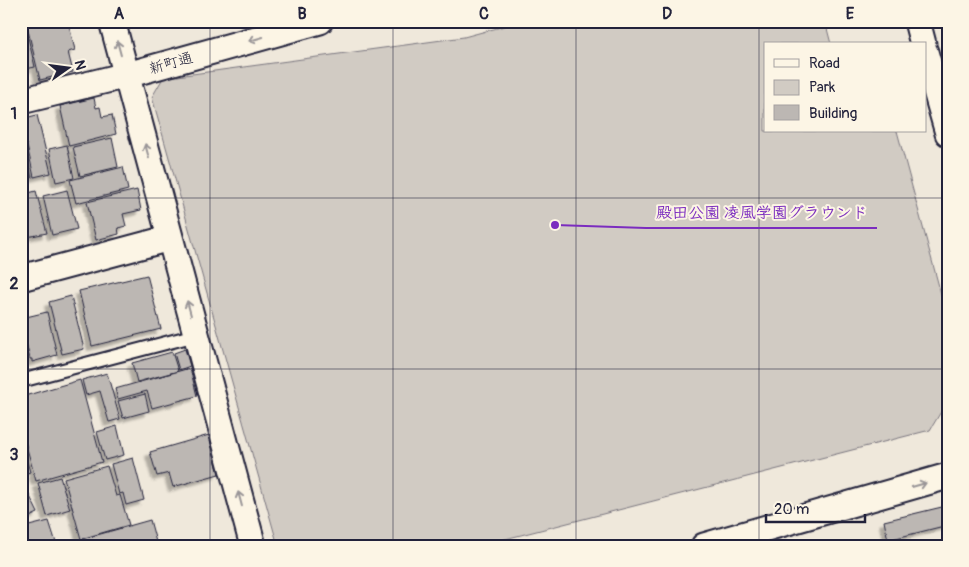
<svg xmlns="http://www.w3.org/2000/svg" width="969" height="567" viewBox="0 0 969 567" font-family="Pangolin,'Klee One',sans-serif">
<style>
.green{fill:#d1cbc3;stroke:#7a767f}
.building{fill:#bcb7b3;stroke:#22223b;filter:url(#shadow)}
.lines{fill:none;stroke-linecap:round;stroke-linejoin:round}
.service-casing{stroke:#22223b;stroke-width:16}
.minor-casing{stroke:#22223b;stroke-width:29}
.service{stroke:#fcf5e5;stroke-width:12}
.minor{stroke:#fcf5e5;stroke-width:25}
.oneway{stroke:#9a9698}
.grid{fill:none;stroke:#22223b;stroke-width:1;stroke-opacity:0.55}
.labels{text-anchor:middle;stroke-width:4;stroke-linejoin:round;paint-order:stroke}
.street-label{font-size:15px;fill:#22223b;stroke:#fcf5e5}
.leader{fill:none;stroke:#7b2cbf;stroke-width:2}
.callout-dot{fill:#7b2cbf;stroke:#fcf5e5;stroke-width:2}
.callout-label{font-size:16px;text-anchor:middle;font-weight:bold;fill:#7b2cbf;stroke:#fcf5e5;stroke-width:4;stroke-linejoin:round;paint-order:stroke}
.neatline{fill:none;stroke:#22223b;stroke-width:2}
.grid-label{font-size:16px;text-anchor:middle;font-weight:bold;fill:#22223b}
</style>
<defs>
<filter id="shadow"><feDropShadow dx="-4.5" dy="4.5" stdDeviation="1" flood-color="#0004"/></filter>
</defs>
<rect width="100%" height="100%" fill="#efe8db"/>
<filter id="ink" filterUnits="userSpaceOnUse"><feTurbulence type="fractalNoise" baseFrequency=".02" numOctaves="2"/><feDisplacementMap in="SourceGraphic" scale="10" xChannelSelector="R" yChannelSelector="G"/><feConvolveMatrix kernelMatrix="1 2 1 2 8 2 1 2 1" color-interpolation-filters="sRGB"/></filter>
<g filter="url(#ink)">
<path class="green" d="M 523,21 L 825,21 L 831,44 L 765,44 L 765,131 L 897,131 L 948,320 L 948,400 L 930,430 L 478,546 L 278,546 L 152,97 L 163,78 L 464,37 Z"/>
<path class="building" d="M 21,21 L 24,21 L 35,67 L 21,70 Z
M 30,21 L 68,21 L 75,50 L 68,52 L 73,72 L 40,80 L 26,22 Z
M 94,98 L 96,108 L 100,107 L 102,117 L 112,115 L 116,134 L 69,146 L 60,106 Z
M 37,115 L 51,173 L 34,177 L 21,119 Z
M 21,132 L 32,178 L 21,180 Z
M 112,138 L 118,167 L 80,176 L 73,147 Z
M 67,145 L 74,178 L 56,182 L 49,149 Z
M 123,167 L 128,190 L 76,203 L 70,180 Z
M 67,190 L 77,229 L 52,235 L 43,196 Z
M 137,190 L 141,210 L 123,214 L 126,226 L 118,228 L 119,234 L 96,240 L 87,202 Z
M 36,191 L 47,233 L 27,237 L 21,212 L 21,195 Z
M 147,275 L 161,329 L 92,346 L 79,291 Z
M 71,296 L 84,349 L 62,354 L 49,302 Z
M 47,312 L 57,355 L 32,362 L 32,359 L 30,359 L 22,326 L 24,326 L 22,318 Z
M 21,334 L 28,362 L 21,364 Z
M 185,349 L 190,366 L 179,370 L 174,353 Z
M 172,352 L 178,371 L 137,382 L 132,363 Z
M 190,368 L 197,396 L 152,408 L 147,391 L 118,399 L 115,389 Z
M 107,373 L 120,419 L 109,422 L 100,391 L 86,395 L 82,380 Z
M 80,380 L 102,462 L 36,481 L 21,427 L 21,397 Z
M 145,394 L 149,411 L 123,418 L 118,401 Z
M 117,426 L 124,455 L 105,460 L 97,432 Z
M 209,435 L 219,474 L 173,487 L 169,473 L 157,476 L 150,452 Z
M 21,448 L 23,448 L 30,472 L 21,475 Z
M 133,458 L 144,500 L 126,505 L 123,493 L 119,494 L 111,464 Z
M 107,466 L 116,496 L 120,495 L 129,525 L 81,539 L 64,478 Z
M 60,477 L 70,509 L 47,516 L 38,483 Z
M 21,478 L 38,513 L 21,521 Z
M 946,506 L 948,525 L 888,540 L 884,521 Z
M 150,520 L 156,542 L 144,546 L 81,546 L 79,540 Z
M 49,521 L 57,546 L 21,546 L 21,528 Z"/>
<g class="lines">
<g class="service-casing">
<path id="service" d="M 21,381 L 196,335"/>
</g>
<g class="minor-casing">
<path id="minor" d="M 112,21 L 253,546
M 917,21 L 923,44
M 925,52 L 948,133
M 21,101 L 127,75 L 320,21
M 21,278 L 170,238
M 704,546 L 948,476"/>
</g>
<use href="#service" class="service"/>
<use href="#minor" class="minor"/>
</g>
<defs><path id="oneway-shaft" d="M-6 0H5M1.5-3L5.5 0L1.5 3" fill="none" stroke-width="1.6" stroke-linecap="round" stroke-linejoin="round" transform="scale(1.25)"/></defs>
<g class="oneway">
<use href="#oneway-shaft" transform="translate(256 39) rotate(164)"/>
<use href="#oneway-shaft" transform="translate(119 48) rotate(-105)"/>
<use href="#oneway-shaft" transform="translate(147 151) rotate(-105)"/>
<use href="#oneway-shaft" transform="translate(189 308) rotate(-105)"/>
<use href="#oneway-shaft" transform="translate(919 485) rotate(-16)"/>
<use href="#oneway-shaft" transform="translate(240 499) rotate(-105)"/>
</g>
</g>
<path class="grid" d="M 210,21 L 210,546M 393,21 L 393,546M 576,21 L 576,546M 759,21 L 759,546M 21,198 L 948,198M 21,369 L 948,369"/>
<g class="labels">
<g class="street-label">
<text transform="translate(171 63) rotate(-16)" y="5">新町通</text>
</g>
</g>
<path class="leader" d="M555 225L646 228H877"/>
<circle class="callout-dot" cx="555" cy="225" r="5"/>
<g class="callout-label">
<text x="762" y="218">殿田公園 凌風学園グラウンド</text>
</g>
<rect width="969" height="567" fill="none" stroke="#fcf5e5" stroke-width="55"/>
<rect x="764" y="42" width="162" height="90" fill="#fcf5e5" stroke="#a5a1a1"/>
<rect x="774" y="59" width="25" height="8" fill="#fcf5e5" stroke="#a5a1a1"/>
<text x="809" y="68" font-size="15" fill="#22223b">Road</text>
<rect x="774" y="80" width="25" height="15" fill="#d1cbc3" stroke="#a5a1a1"/>
<text x="809" y="92" font-size="15" fill="#22223b">Park</text>
<rect x="774" y="105" width="25" height="15" fill="#bcb7b3" stroke="#a5a1a1"/>
<text x="809" y="118" font-size="15" fill="#22223b">Building</text>
<g transform="translate(68 68) rotate(76)" stroke="#fcf5e5" stroke-width="4" paint-order="stroke">
<path d="M0-4L9 19L0 12L-9 19Z" fill="#22223b"/>
<text y="-8" font-size="14" font-weight="bold" text-anchor="middle" fill="#22223b">N</text>
</g>
<path d="M766 514v8h99v-8" fill="none" stroke="#22223b" stroke-width="2.5"/>
<text x="774" y="514" font-size="15" fill="#22223b" stroke="#fcf5e5" stroke-width="4" paint-order="stroke">20 m</text>
<rect x="28" y="28" width="914" height="512" class="neatline"/>
<g class="grid-label">
<text x="119" y="19">A</text>
<text x="302" y="19">B</text>
<text x="484" y="19">C</text>
<text x="667" y="19">D</text>
<text x="850" y="19">E</text>
<text x="14" y="119">1</text>
<text x="14" y="289">2</text>
<text x="14" y="460">3</text>
</g>
</svg>
